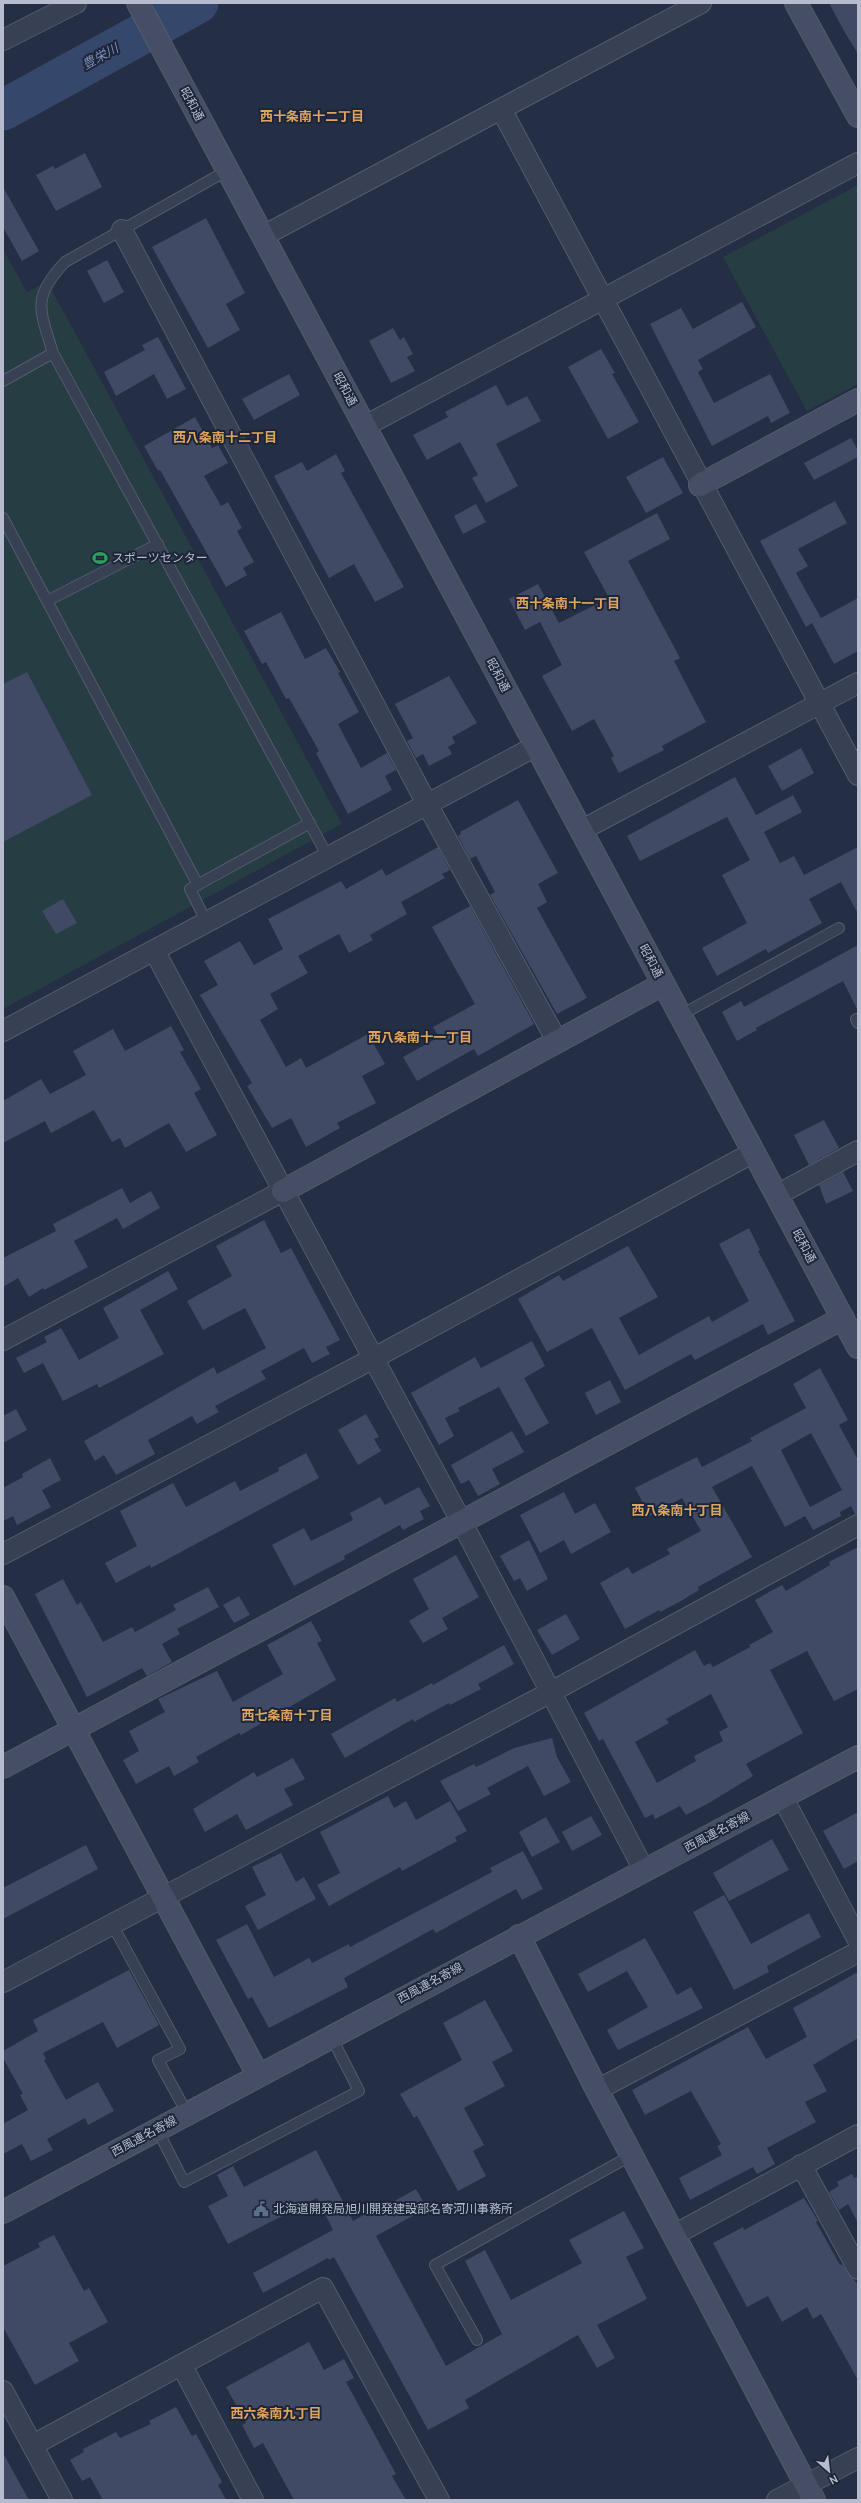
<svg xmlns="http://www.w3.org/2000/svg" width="861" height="2503" viewBox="0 0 861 2503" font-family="Cabin,'Noto Sans JP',sans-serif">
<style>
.green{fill:#263d44}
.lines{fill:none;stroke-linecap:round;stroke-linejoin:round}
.river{stroke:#36476c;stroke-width:41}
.building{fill:#404a64;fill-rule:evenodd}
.lane-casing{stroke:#545b6d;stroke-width:12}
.street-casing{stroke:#545b6d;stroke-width:22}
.secondary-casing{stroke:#545b6d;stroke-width:24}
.lane{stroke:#384053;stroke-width:10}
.street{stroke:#384053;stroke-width:20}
.secondary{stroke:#464e66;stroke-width:22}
.labels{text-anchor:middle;stroke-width:4;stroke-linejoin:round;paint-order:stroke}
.street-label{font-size:12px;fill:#b6bccd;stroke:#1d2538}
.poi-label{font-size:12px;fill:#b6bccd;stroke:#1d2538;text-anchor:start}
.water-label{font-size:13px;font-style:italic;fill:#7b8eb7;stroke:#1d2538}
.neighbourhood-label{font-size:13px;font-weight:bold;fill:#dfa55e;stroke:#1d2538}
</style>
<rect width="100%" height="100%" fill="#242e44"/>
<path class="green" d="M 858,185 L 858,384 L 807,411 L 723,257 Z
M 3,249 L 27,292 L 47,281 L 342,824 L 3,1009 Z"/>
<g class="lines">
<path class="river" d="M 3,110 L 198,3"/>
</g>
<path class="building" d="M 829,3 L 858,3 L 858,54 L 844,31 Z
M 85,153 L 102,187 L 56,211 L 36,175 L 53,166 L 55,169 Z
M 3,187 L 39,251 L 22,261 L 3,227 Z
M 206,218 L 245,293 L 226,304 L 240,330 L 208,348 L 152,247 Z
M 107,260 L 124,292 L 104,303 L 87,271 Z
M 742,302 L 756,327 L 698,360 L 703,369 L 698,372 L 714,403 L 770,374 L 790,413 L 771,423 L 768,416 L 712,446 L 650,324 L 681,308 L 693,329 Z
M 393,328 L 400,340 L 404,337 L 413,354 L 407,357 L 415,371 L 391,383 L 369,341 Z
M 158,337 L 186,389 L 167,399 L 154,374 L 116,396 L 104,372 L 145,350 L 142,345 Z
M 601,349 L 615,373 L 612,374 L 639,422 L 608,439 L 568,367 Z
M 289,374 L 300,395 L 254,420 L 242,399 Z
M 496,385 L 507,406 L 527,396 L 541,421 L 496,444 L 518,486 L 486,503 L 472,478 L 478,475 L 460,442 L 427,460 L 413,435 L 448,417 L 445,412 Z
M 195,417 L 212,448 L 218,445 L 228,463 L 204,476 L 221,506 L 228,502 L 242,528 L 237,531 L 254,562 L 243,568 L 247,575 L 226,587 L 160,470 L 158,471 L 144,446 Z
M 851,438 L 858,450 L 858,457 L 814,480 L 804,463 Z
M 336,454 L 345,471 L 341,473 L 404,587 L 375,602 L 354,564 L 329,578 L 274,476 L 302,462 L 307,471 Z
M 663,457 L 683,493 L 646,513 L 626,477 Z
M 835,501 L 847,523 L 798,549 L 808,566 L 796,573 L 821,618 L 858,598 L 858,651 L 834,664 L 812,623 L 806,627 L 760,541 Z
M 476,504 L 486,522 L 463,534 L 454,516 Z
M 657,513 L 670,539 L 628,561 L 680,658 L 674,661 L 706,722 L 662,746 L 664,750 L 619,773 L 611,758 L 614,756 L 594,719 L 572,731 L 542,676 L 562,665 L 540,622 L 525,630 L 509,599 L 538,584 L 559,623 L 609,598 L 584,552 Z
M 281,612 L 305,659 L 326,648 L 340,672 L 338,673 L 359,712 L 338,724 L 361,768 L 387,753 L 396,770 L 385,776 L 392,790 L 348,814 L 316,753 L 319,751 L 289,698 L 286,699 L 266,662 L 262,664 L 244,631 Z
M 27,672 L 92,795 L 3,842 L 3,684 Z
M 449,676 L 477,723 L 452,737 L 455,743 L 448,747 L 452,754 L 429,766 L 423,754 L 416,758 L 407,741 L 413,738 L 395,704 Z
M 801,748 L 814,773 L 782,791 L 768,766 Z
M 735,777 L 756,815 L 793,795 L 802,812 L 764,832 L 780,863 L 794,856 L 804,875 L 858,847 L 858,914 L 841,882 L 809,899 L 822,923 L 768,953 L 766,949 L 717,976 L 702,948 L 747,923 L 722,875 L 750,860 L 727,817 L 640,861 L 627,836 Z
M 518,800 L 558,873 L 538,884 L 547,902 L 537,908 L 587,998 L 557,1014 L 490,895 L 495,892 L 476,856 L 470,859 L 458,836 L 461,834 L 460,832 Z
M 438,847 L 450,870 L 442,874 L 445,878 L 401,902 L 407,914 L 370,935 L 373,940 L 349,953 L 339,934 L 298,956 L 308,973 L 270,994 L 278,1009 L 260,1020 L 286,1067 L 301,1058 L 306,1068 L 368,1034 L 385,1064 L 362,1076 L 376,1103 L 337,1123 L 340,1128 L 306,1147 L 291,1118 L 272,1128 L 247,1086 L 252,1083 L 200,995 L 218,985 L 204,961 L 240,941 L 254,965 L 283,949 L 268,919 L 341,881 L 346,889 L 382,869 L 386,876 Z
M 63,899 L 77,923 L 56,934 L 42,911 Z
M 470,906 L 534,1024 L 478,1056 L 474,1049 L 417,1081 L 403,1057 L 439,1037 L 433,1027 L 475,1004 L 432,927 Z
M 858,945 L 858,1011 L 843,981 L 756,1028 L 757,1030 L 737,1041 L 722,1012 L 741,1001 L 744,1007 Z
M 171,1026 L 184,1050 L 180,1052 L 201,1089 L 194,1093 L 217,1135 L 186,1152 L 169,1123 L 125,1148 L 120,1138 L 112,1142 L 94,1110 L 51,1133 L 45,1121 L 3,1143 L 3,1101 L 41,1079 L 50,1094 L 86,1075 L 73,1051 L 113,1029 L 125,1051 Z
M 824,1120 L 839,1148 L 809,1165 L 794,1135 Z
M 843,1172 L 853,1191 L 826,1204 L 819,1185 Z
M 122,1188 L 130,1203 L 151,1191 L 160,1208 L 123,1229 L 117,1218 L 74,1241 L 88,1267 L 44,1290 L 43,1288 L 29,1297 L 18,1278 L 3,1287 L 3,1258 L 56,1231 L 53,1224 Z
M 264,1220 L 281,1253 L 291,1248 L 340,1340 L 326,1347 L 330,1354 L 312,1363 L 304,1348 L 261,1371 L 266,1379 L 215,1406 L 219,1412 L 197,1424 L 192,1416 L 148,1440 L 155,1454 L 116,1475 L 104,1455 L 95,1461 L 84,1441 L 214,1367 L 217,1374 L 266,1348 L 245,1308 L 203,1330 L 187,1301 L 232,1276 L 216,1246 Z
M 749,1228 L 760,1250 L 758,1251 L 795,1321 L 768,1335 L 763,1324 L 695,1360 L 691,1354 L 625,1390 L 592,1328 L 547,1352 L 518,1299 L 559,1275 L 563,1281 L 628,1246 L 658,1297 L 619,1318 L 639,1355 L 709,1316 L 712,1322 L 749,1301 L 719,1244 Z
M 168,1271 L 178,1289 L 140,1310 L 164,1354 L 99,1388 L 97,1384 L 63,1401 L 43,1363 L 24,1373 L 16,1358 L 47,1342 L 44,1337 L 61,1328 L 79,1360 L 119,1338 L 103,1308 Z
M 532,1341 L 545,1366 L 524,1378 L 549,1423 L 526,1436 L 499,1387 L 458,1408 L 460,1411 L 445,1418 L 454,1436 L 439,1445 L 411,1393 L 475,1357 L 481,1368 Z
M 820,1368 L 848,1420 L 839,1425 L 858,1460 L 858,1514 L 855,1514 L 851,1506 L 840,1512 L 841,1516 L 813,1530 L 805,1516 L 785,1527 L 752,1466 L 712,1487 L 752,1557 L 698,1587 L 699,1590 L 681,1601 L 660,1612 L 659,1610 L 625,1629 L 600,1583 L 628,1567 L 632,1574 L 670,1554 L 667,1549 L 701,1531 L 682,1498 L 650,1516 L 635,1488 L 697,1457 L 702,1467 L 752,1441 L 750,1438 L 806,1408 L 793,1384 ZM 811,1433 L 842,1490 L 810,1507 L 781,1450 Z
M 610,1380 L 621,1402 L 596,1415 L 585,1393 Z
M 16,1409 L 27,1430 L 3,1443 L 3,1416 Z
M 366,1414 L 379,1437 L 374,1439 L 381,1451 L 358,1465 L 338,1430 Z
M 512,1431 L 524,1452 L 492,1469 L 500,1484 L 478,1496 L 469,1480 L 461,1484 L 451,1465 Z
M 306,1453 L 319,1478 L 151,1568 L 150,1565 L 116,1583 L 105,1563 L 137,1546 L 120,1511 L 173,1483 L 186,1507 L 235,1481 L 240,1491 L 279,1471 L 278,1468 Z
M 50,1458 L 61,1480 L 42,1490 L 51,1507 L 17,1525 L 13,1516 L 3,1521 L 3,1488 L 23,1477 L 22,1474 Z
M 419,1487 L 430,1506 L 420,1511 L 424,1519 L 403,1530 L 400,1525 L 344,1556 L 345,1559 L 294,1586 L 272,1545 L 304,1528 L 311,1541 L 353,1520 L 350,1513 L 380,1497 L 385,1505 Z
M 564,1492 L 575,1514 L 595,1503 L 611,1532 L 571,1554 L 564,1540 L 540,1553 L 520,1515 Z
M 529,1540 L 548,1579 L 527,1591 L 520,1578 L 514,1581 L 500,1556 Z
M 858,1547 L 858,1689 L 834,1701 L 807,1651 L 770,1670 L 803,1733 L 746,1764 L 753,1776 L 709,1803 L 686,1815 L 680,1806 L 655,1819 L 653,1814 L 645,1818 L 603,1739 L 599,1741 L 584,1713 L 695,1650 L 704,1666 L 710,1663 L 713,1667 L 750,1647 L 749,1645 L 773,1632 L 755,1600 L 782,1585 L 786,1591 L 830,1565 L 829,1562 ZM 711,1694 L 728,1727 L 719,1732 L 723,1741 L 694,1756 L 696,1761 L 657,1783 L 635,1742 L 669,1723 L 666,1719 Z
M 456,1555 L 479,1597 L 442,1618 L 448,1629 L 423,1643 L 409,1621 L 429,1609 L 413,1579 Z
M 63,1579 L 77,1605 L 81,1602 L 103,1642 L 132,1627 L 135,1632 L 176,1610 L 173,1605 L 208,1587 L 219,1607 L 177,1629 L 180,1634 L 162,1644 L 172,1662 L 147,1676 L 142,1668 L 87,1697 L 35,1594 Z
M 239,1596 L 250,1615 L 234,1623 L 223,1605 Z
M 566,1614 L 580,1639 L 552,1655 L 537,1630 Z
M 311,1621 L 322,1641 L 317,1643 L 336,1680 L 241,1735 L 239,1733 L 196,1757 L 199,1762 L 174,1776 L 169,1766 L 136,1784 L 123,1760 L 139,1751 L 129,1731 L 165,1712 L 158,1699 L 217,1671 L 233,1702 L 283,1674 L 267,1645 Z
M 504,1645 L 514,1664 L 478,1684 L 481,1689 L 450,1705 L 449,1703 L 414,1722 L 413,1719 L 345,1758 L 331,1734 L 395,1698 L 397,1702 L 432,1683 L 433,1685 Z
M 552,1738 L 557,1757 L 571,1782 L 544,1796 L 528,1766 L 487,1788 L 491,1794 L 458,1811 L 440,1781 L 474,1764 L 476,1767 L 514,1748 Z
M 293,1758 L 305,1779 L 284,1789 L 293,1805 L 246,1830 L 237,1814 L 205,1832 L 193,1809 L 254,1772 L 257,1777 Z
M 388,1796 L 394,1808 L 406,1801 L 416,1820 L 450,1801 L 467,1831 L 455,1837 L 457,1841 L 402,1871 L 400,1867 L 329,1906 L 317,1885 L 340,1873 L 320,1832 Z
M 858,1812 L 858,1861 L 844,1869 L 823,1831 Z
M 591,1816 L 602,1835 L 572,1851 L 562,1832 Z
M 546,1817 L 560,1842 L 532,1857 L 519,1832 Z
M 772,1839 L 789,1870 L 729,1901 L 713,1873 Z
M 86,1845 L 98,1869 L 3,1919 L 3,1888 Z
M 523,1851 L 543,1889 L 522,1900 L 516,1889 L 436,1933 L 433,1929 L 344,1978 L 348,1987 L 269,2028 L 252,1997 L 248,1999 L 216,1940 L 247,1924 L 274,1977 L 309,1958 L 312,1963 L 349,1944 L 350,1947 L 492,1872 L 490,1868 Z
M 281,1853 L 296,1882 L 304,1877 L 316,1899 L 258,1930 L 245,1906 L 266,1895 L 252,1867 Z
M 724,1895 L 751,1944 L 809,1913 L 821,1937 L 767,1966 L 769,1972 L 734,1990 L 693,1912 Z
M 645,1938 L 677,1995 L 691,1987 L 703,2008 L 618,2050 L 607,2030 L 648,2007 L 627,1971 L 588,1992 L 578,1974 Z
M 129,1970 L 159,2025 L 117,2048 L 103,2022 L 43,2053 L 46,2059 L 44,2060 L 66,2100 L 98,2082 L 114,2111 L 88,2125 L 85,2118 L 47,2139 L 53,2150 L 31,2161 L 22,2144 L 3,2154 L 3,2124 L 28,2110 L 20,2095 L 23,2094 L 3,2058 L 3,2051 L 38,2031 L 33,2020 Z
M 858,1972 L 858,2038 L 813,2065 L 827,2091 L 805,2102 L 816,2122 L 767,2148 L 775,2164 L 757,2174 L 753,2167 L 690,2200 L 679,2178 L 722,2155 L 717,2146 L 721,2144 L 691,2091 L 645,2115 L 632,2090 L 748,2027 L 766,2059 L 807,2037 L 793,2008 Z
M 485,2000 L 513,2051 L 492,2062 L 505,2086 L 464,2108 L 484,2145 L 473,2151 L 486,2176 L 458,2191 L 417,2116 L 414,2118 L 400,2094 L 462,2060 L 443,2023 Z
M 316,2150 L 353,2221 L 372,2210 L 373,2213 L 416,2189 L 427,2208 L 376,2236 L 446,2366 L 502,2334 L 465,2261 L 485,2250 L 511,2300 L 582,2263 L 569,2240 L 624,2211 L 644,2248 L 626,2257 L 647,2299 L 597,2325 L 615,2358 L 597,2368 L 578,2335 L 465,2400 L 469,2408 L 428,2430 L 334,2257 L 329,2260 L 328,2258 L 263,2293 L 253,2273 L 333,2230 L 317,2198 L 228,2244 L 208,2206 L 228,2196 L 217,2175 L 233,2166 L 244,2187 Z
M 852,2174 L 854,2178 L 858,2176 L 858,2223 L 848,2204 L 839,2210 L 829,2192 L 839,2186 L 837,2182 Z
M 804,2198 L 818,2221 L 816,2222 L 840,2265 L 842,2264 L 858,2285 L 858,2380 L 821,2314 L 813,2319 L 807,2307 L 782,2322 L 768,2296 L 747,2307 L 713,2243 L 743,2227 L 744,2230 Z
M 54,2235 L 84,2291 L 89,2288 L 108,2322 L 69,2343 L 79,2361 L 35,2385 L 3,2327 L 3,2266 L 40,2247 L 38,2243 Z
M 309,2342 L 324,2370 L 344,2359 L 354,2378 L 346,2382 L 396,2474 L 392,2476 L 406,2500 L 294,2500 L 263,2443 L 254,2448 L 242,2425 L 246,2423 L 226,2387 Z
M 176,2407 L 192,2436 L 196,2434 L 222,2482 L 218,2485 L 226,2500 L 103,2500 L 90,2477 L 82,2481 L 70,2460 L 84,2452 L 83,2449 L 116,2432 L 120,2438 L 151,2424 L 149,2421 Z
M 3,2453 L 29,2500 L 3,2500 Z"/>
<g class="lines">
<g class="lane-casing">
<path id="lane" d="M 228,170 L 65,262 C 31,298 40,310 53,353 L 328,857
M 3,381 L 53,353
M 3,518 L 198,885
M 47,601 L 158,544
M 207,923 L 190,889 L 310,823
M 681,1015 L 839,928
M 856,1019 L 858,1023
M 112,1924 L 180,2049 L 158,2060 L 187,2113
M 157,2129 L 184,2182 L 359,2091 L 331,2036
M 477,2340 L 435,2265 L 632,2155"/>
</g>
<g class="street-casing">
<path id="street" d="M 701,3 L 501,109 L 858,775
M 3,40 L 76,3
M 122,230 L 427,804 L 557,1041
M 263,236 L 501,109
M 365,426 L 858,163
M 582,830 L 858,683
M 155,952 L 461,1521 L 644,1870
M 3,1031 L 536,746
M 777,1195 L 858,1151
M 3,1340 L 283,1191
M 3,1554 L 374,1358 L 754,1152
M 783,1798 L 858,1940
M 3,1982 L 551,1692 L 858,1525
M 597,2090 L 858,1952
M 801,2165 L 858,2269
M 674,2235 L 858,2135
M 182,2366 L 253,2500
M 3,2391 L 62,2500
M 33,2445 L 323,2288 L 439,2500
M 777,2500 L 858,2458"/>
</g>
<g class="secondary-casing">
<path id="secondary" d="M 138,3 L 858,1347
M 796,3 L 858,116
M 700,485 L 858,400
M 283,1191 L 663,984
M 3,1597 L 258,2075
M 3,1767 L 843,1318
M 519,1936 L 597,2090 L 814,2500
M 3,2212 L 858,1757"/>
</g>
<use href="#lane" class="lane"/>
<use href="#street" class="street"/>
<use href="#secondary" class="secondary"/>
</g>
<defs>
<g id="stadium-bare" transform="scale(1.2)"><path d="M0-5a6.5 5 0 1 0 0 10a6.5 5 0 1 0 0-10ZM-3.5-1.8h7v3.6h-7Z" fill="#2e9e5b" stroke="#1d2538" stroke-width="2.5" paint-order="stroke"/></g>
<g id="civic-bare" transform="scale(1.2)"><path d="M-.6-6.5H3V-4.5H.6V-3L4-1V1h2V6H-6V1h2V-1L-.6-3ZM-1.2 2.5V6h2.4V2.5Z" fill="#5c6f8a" stroke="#1d2538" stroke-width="2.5" paint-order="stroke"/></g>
</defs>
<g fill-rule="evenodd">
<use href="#stadium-bare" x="100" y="558"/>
<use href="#civic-bare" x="261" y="2209"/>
</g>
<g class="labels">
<g class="street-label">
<text transform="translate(192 104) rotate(62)" y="4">昭和通</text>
<text transform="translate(345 389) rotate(62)" y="4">昭和通</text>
<text transform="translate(498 675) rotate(62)" y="4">昭和通</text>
<text transform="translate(651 961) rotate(62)" y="4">昭和通</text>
<text transform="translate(804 1246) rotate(62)" y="4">昭和通</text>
<text transform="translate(717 1832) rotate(-28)" y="4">西風連名寄線</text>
<text transform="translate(430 1983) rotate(-28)" y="4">西風連名寄線</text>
<text transform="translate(144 2136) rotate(-28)" y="4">西風連名寄線</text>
</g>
<g class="poi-label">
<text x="112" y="562">スポーツセンター</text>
<text x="273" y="2213">北海道開発局旭川開発建設部名寄河川事務所</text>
</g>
<g class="water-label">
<text transform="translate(100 56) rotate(-29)" y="5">豊栄川</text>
</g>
<g class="neighbourhood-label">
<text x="312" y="121">西十条南十二丁目</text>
<text x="225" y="442">西八条南十二丁目</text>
<text x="568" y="608">西十条南十一丁目</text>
<text x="420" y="1042">西八条南十一丁目</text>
<text x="677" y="1515">西八条南十丁目</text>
<text x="287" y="1720">西七条南十丁目</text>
<text x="276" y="2418">西六条南九丁目</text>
</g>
</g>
<rect width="861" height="2503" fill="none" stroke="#b6bccd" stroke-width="8"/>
<g transform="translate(829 2471) rotate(152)" stroke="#1d2538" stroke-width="3" paint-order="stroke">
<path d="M0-3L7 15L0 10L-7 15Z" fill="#b6bccd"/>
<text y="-6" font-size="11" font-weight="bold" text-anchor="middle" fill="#b6bccd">N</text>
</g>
</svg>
